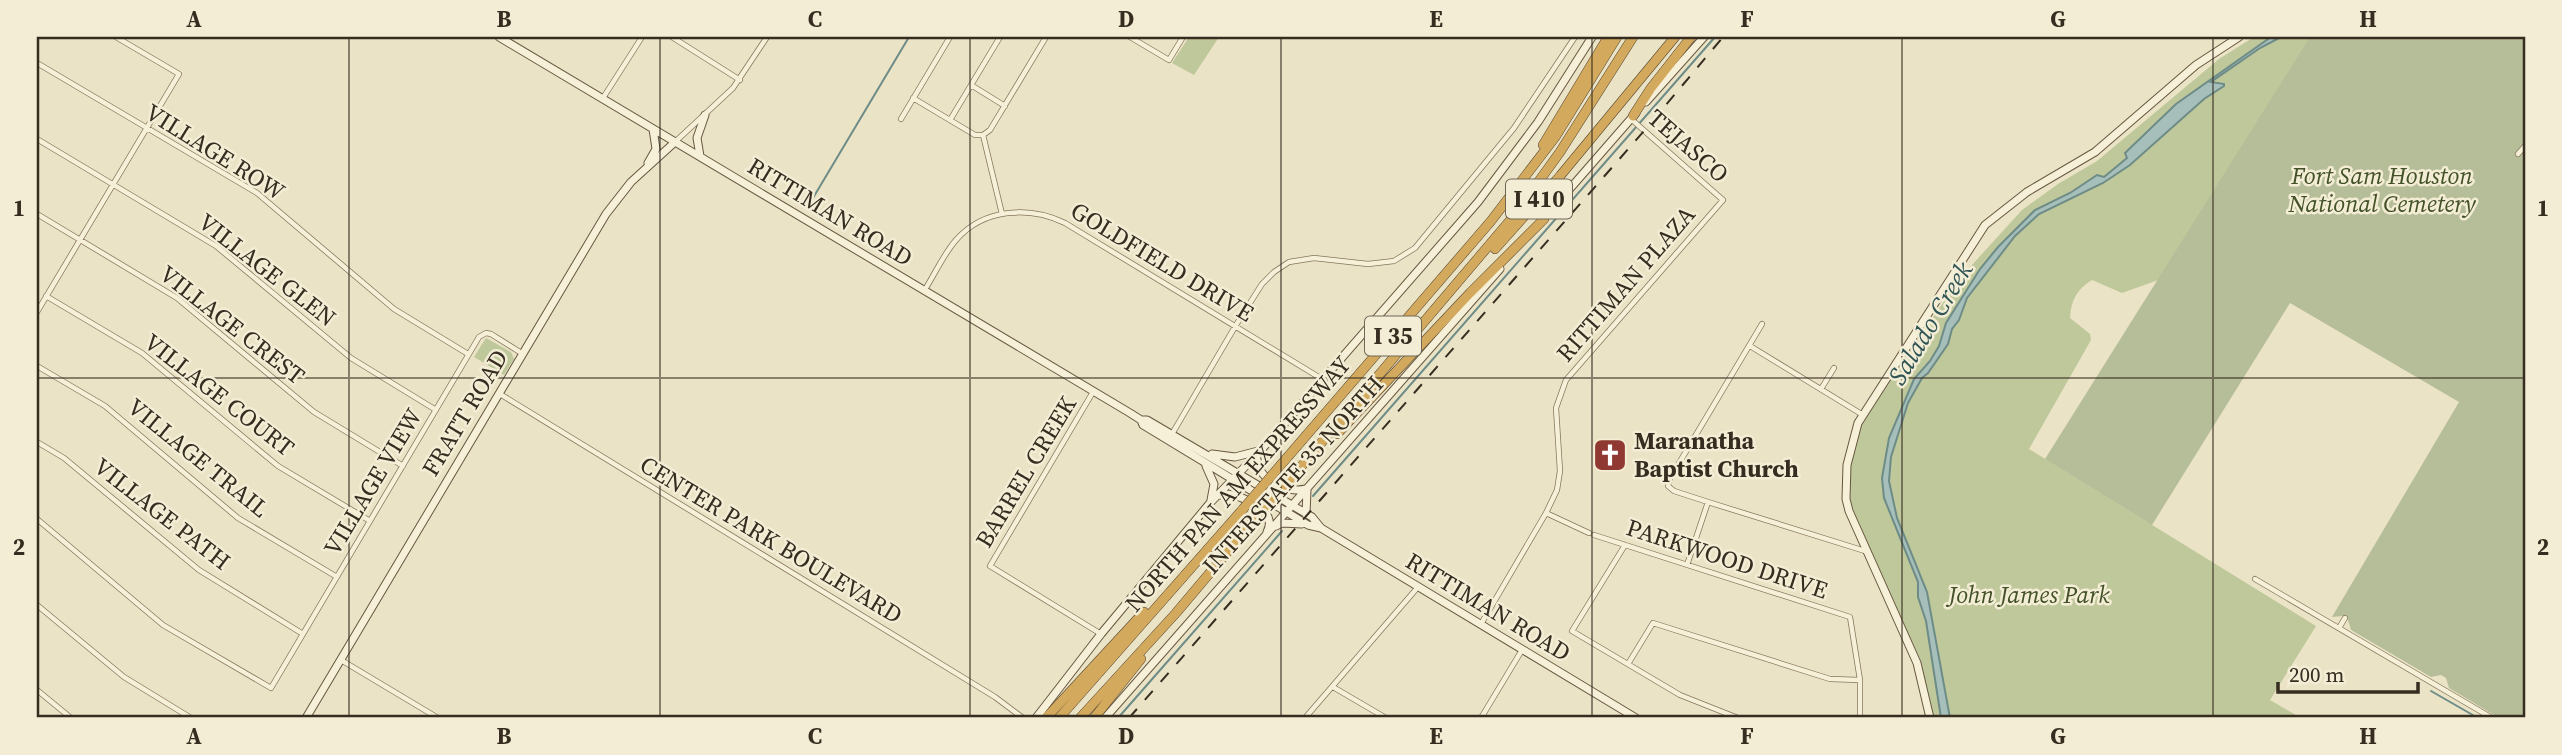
<svg xmlns="http://www.w3.org/2000/svg" width="2562" height="755" viewBox="0 0 2562 755" font-family="'Source Serif 4',serif">
<style>
.green{fill:#bfc89a}
.cemetery{fill:#b6be99}
.water{fill:#a7bfba;stroke:#6e8c87;stroke-width:2}
.lines{fill:none;stroke-linecap:round;stroke-linejoin:round}
.stream{stroke:#6e8c87;stroke-width:2}
.street-casing{stroke:#85765d;stroke-width:6}
.secondary-casing{stroke:#675740;stroke-width:9}
.highway-casing{stroke:#534431;stroke-width:10}
.street{stroke:#f6f0d8;stroke-width:4.5}
.secondary{stroke:#f6f0d8;stroke-width:7}
.highway{stroke:#d3aa5d;stroke-width:9}
.rail{stroke:#362c20;stroke-width:2;stroke-dasharray:12 12;stroke-linecap:butt}
.highway-bridge-casing{stroke:#534431;stroke-width:10;stroke-linecap:butt}
.highway-bridge{stroke:#d3aa5d;stroke-width:9}
.grid{fill:none;stroke:#362c20;stroke-width:2;stroke-opacity:0.55}
.labels{text-anchor:middle;stroke-width:5;stroke-linejoin:round;paint-order:stroke}
.shield{fill:#f3edd5;stroke:#6f6656;stroke-width:2}
.shield-label{font-size:23px;font-weight:bold;fill:#362c20}
.street-label{font-size:24px;fill:#362c20;stroke:#f3edd5}
.park-label{font-size:24px;font-style:italic;fill:#435128;stroke:#f3edd5}
.poi-label{font-size:24px;font-weight:bold;fill:#362c20;stroke:#f3edd5;text-anchor:start}
.water-label{font-size:26px;font-style:italic;fill:#305455;stroke:#f3edd5}
.neatline{fill:none;stroke:#362c20;stroke-width:2.5}
.grid-label{font-size:23px;text-anchor:middle;font-weight:bold;fill:#362c20}
</style>
<rect width="100%" height="100%" fill="#ebe3c6"/>
<path class="green" d="M 1189,37 L 1219,37 L 1194,75 L 1172,63 Z
M 2254,37 L 2525,37 L 2228,255 L 2122,293 L 2092,280 C 2077,289 2071,300 2070,318 L 2090,334 L 2091,340 L 2029,449 L 2316,626 L 2270,700 L 2301,718 L 1932,718 L 1920,658 L 1901,625 L 1848,506 L 1846,472 L 1864,416 L 1961,277 L 2022,210 L 2058,184 L 2097,161 L 2219,59 Z
M 486,338 L 511,352 L 514,359 L 504,375 L 474,357 Z"/>
<path class="cemetery" d="M 2310,37 L 2525,37 L 2525,718 L 2499,718 L 2449,688 L 2446,678 L 2441,675 L 2431,677 L 2351,630 L 2348,620 L 2342,616 L 2332,617 L 2459,402 L 2290,303 L 2152,525 L 2045,459 Z"/>
<path class="water" d="M 2271,37 L 2281,37 L 2260,48 L 2211,82 L 2224,84 L 2224,86 L 2204,99 L 2130,165 L 2103,183 L 2039,214 L 2015,236 L 1967,298 L 1959,320 L 1952,329 L 1948,344 L 1928,373 L 1922,378 L 1908,403 L 1891,457 L 1889,481 L 1897,518 L 1927,592 L 1950,718 L 1941,718 L 1926,621 L 1918,597 L 1918,582 L 1884,498 L 1882,478 L 1889,438 L 1914,379 L 1930,361 L 1939,346 L 1946,323 L 1980,269 L 1998,247 L 2035,210 L 2070,193 L 2097,175 L 2104,177 L 2127,158 L 2125,153 L 2176,104 Z"/>
<g class="lines">
<path class="stream" d="M 810,203 L 909,37
M 1313,496 L 1715,37
M 2431,691 L 2478,718
M 1118,718 L 1282,531"/>
<g class="street-casing">
<path id="street" d="M 672,37 L 740,80
M 1130,37 L 1169,60 L 1183,37
M 37,63 L 257,193 L 394,309 L 468,354
M 971,85 L 1005,106
M 603,98 L 642,37
M 913,98 L 975,135 L 983,135
M 901,119 L 950,37
M 950,120 L 1000,37
M 983,135 L 990,130 L 1046,37
M 983,135 L 1002,214
M 37,139 L 216,246 L 351,358 L 436,410
M 675,142 L 733,88 L 767,37
M 2518,154 L 2525,146
M 37,214 L 177,298 L 314,412 L 403,466
M 924,291 C 935,274 943,255 956,240 C 984,208 1029,206 1065,223 L 1322,379
M 46,296 L 142,353 L 278,466 L 370,521
M 37,312 L 179,74 L 116,37
M 1762,324 L 1669,480 L 1668,486 L 1674,491 L 1708,502 L 1865,551
M 1750,346 L 1863,415
M 37,366 L 105,406 L 238,518 L 337,577
M 1821,389 L 1834,368
M 1093,392 L 990,566 L 1101,634
M 500,394 L 995,697 L 1023,718
M 1172,434 L 1236,325 L 1262,284 L 1274,272 L 1289,262 L 1314,258 L 1368,264 L 1394,261 L 1415,248 L 1514,128 L 1575,37
M 37,442 L 64,458 L 199,570 L 303,634
M 1546,513 L 1589,533
M 37,519 L 163,625 L 271,688 L 479,337 L 486,333 L 491,334 L 523,354
M 1594,535 L 1850,617 L 1860,680 L 1860,718
M 1625,545 L 1572,631 L 1680,695 L 1738,718
M 1687,565 L 1708,502
M 2255,579 L 2492,718
M 37,605 L 124,677 L 191,718
M 1481,624 L 1546,513 L 1557,490 L 1560,471 L 1556,408 L 1566,380 L 1723,200 L 1631,119
M 2339,628 L 2345,618
M 341,660 L 438,718
M 1628,664 L 1653,623 L 1830,679 L 1860,680
M 1333,687 L 1386,718
M 37,690 L 71,718
M 1305,718 L 1418,587
M 1481,718 L 1522,650"/>
</g>
<g class="secondary-casing">
<path id="secondary" d="M 499,37 L 1130,413 L 1141,420 L 1143,425 L 1308,525 L 1321,528
M 1646,102 L 1704,37
M 700,156 L 697,138 L 705,115
M 648,163 L 656,149 L 653,129
M 1540,223 L 1636,113
M 1141,420 L 1147,420 L 1312,517 L 1321,528 L 1636,718
M 1212,454 L 1235,457 L 1258,451
M 1257,454 C 1254,478 1285,494 1306,489
M 1206,466 L 1214,484 L 1211,500
M 1220,495 C 1232,490 1267,507 1269,520 C 1270,524 1269,528 1267,532
M 1306,514 L 1307,490
M 1276,526 L 1282,523 L 1302,524
M 306,718 L 606,214 L 631,182 L 675,142
M 1036,718 L 1101,634 L 1210,503 L 1262,449 L 1478,202 L 1538,122 L 1592,37
M 1105,718 L 1500,269
M 1930,718 L 1917,663 L 1849,511 L 1846,499 L 1847,465 L 1858,423 L 1985,225 L 2027,192 L 2095,152 L 2196,65 L 2239,37"/>
</g>
<g class="highway-casing">
<path id="highway" d="M 1633,116 L 1651,88 L 1691,37
M 1543,145 L 1608,37
M 1495,249 L 1560,176 L 1675,37
M 1337,434 L 1470,293 L 1544,219
M 1273,474 L 1491,221 L 1556,136 L 1617,37
M 1288,482 L 1513,217 L 1560,152 L 1633,37
M 1046,718 L 1144,612
M 1059,718 L 1243,509
M 1080,718 L 1176,613 L 1257,517
M 1094,718 L 1141,659"/>
</g>
<use href="#street" class="street"/>
<use href="#secondary" class="secondary"/>
<use href="#highway" class="highway"/>
<path class="rail" d="M 1129,718 L 1644,131 L 1723,37"/>
<g class="highway-bridge-casing">
<path id="highway-bridge" d="M 1243,509 L 1273,474
M 1257,517 L 1288,482"/>
</g>
<use href="#highway-bridge" class="highway-bridge"/>
</g>
<path class="grid" d="M 349,37 L 349,718M 660,37 L 660,718M 970,37 L 970,718M 1281,37 L 1281,718M 1592,37 L 1592,718M 1902,37 L 1902,718M 2213,37 L 2213,718M 37,378 L 2525,378"/>
<defs>
<g id="church-square" transform="scale(1.75)"><rect x="-9" y="-9" width="18" height="18" rx="4" fill="#8f3932" stroke="#f3edd5"/><path d="M-1.2-6h2.4v3.5h3.3v2.4h-3.3V6h-2.4V-.1h-3.3v-2.4h3.3Z" fill="#fff"/></g>
</defs>
<g fill-rule="evenodd">
<use href="#church-square" x="1610" y="455"/>
</g>
<g class="labels">
<g class="shield">
<rect x="1506" y="179.5" width="66" height="39" rx="5"/>
<rect x="1365" y="316.5" width="56" height="39" rx="5"/>
</g>
<g class="shield-label">
<text x="1539" y="207">I 410</text>
<text x="1393" y="344">I 35</text>
</g>
<g class="street-label">
<text transform="translate(1688 146) rotate(41)" y="8">TEJASCO</text>
<text transform="translate(215 152) rotate(32)" y="8">VILLAGE ROW</text>
<text transform="translate(830 212) rotate(31)" y="8">RITTIMAN ROAD</text>
<text transform="translate(1162 262) rotate(31)" y="8">GOLDFIELD DRIVE</text>
<text transform="translate(267 270) rotate(38)" y="8">VILLAGE GLEN</text>
<text transform="translate(1626 284) rotate(-49)" y="8">RITTIMAN PLAZA</text>
<text transform="translate(232 325) rotate(38)" y="8">VILLAGE CREST</text>
<text transform="translate(219 395) rotate(38)" y="8">VILLAGE COURT</text>
<text transform="translate(465 413) rotate(-59)" y="8">FRATT ROAD</text>
<text transform="translate(198 458) rotate(39)" y="8">VILLAGE TRAIL</text>
<text transform="translate(1026 472) rotate(-59)" y="8">BARREL CREEK</text>
<text transform="translate(1293 475) rotate(-48)" y="8">INTERSTATE 35 NORTH</text>
<text transform="translate(373 482) rotate(-59)" y="8">VILLAGE VIEW</text>
<text transform="translate(1238 484) rotate(-49)" y="8">NORTH PAN AM EXPRESSWAY</text>
<text transform="translate(162 514) rotate(38)" y="8">VILLAGE PATH</text>
<text transform="translate(771 540) rotate(31)" y="8">CENTER PARK BOULEVARD</text>
<text transform="translate(1727 559) rotate(18)" y="8">PARKWOOD DRIVE</text>
<text transform="translate(1488 607) rotate(31)" y="8">RITTIMAN ROAD</text>
</g>
<g class="park-label">
<text x="2382" y="184">Fort Sam Houston<tspan x="2382" dy="28">National Cemetery</tspan></text>
<text x="2029" y="603">John James Park</text>
</g>
<g class="poi-label">
<text x="1634" y="449">Maranatha<tspan x="1634" dy="28">Baptist Church</tspan></text>
</g>
<g class="water-label">
<text transform="translate(1930 323) rotate(-59)" y="9">Salado Creek</text>
</g>
</g>
<rect width="2562" height="755" fill="none" stroke="#f3edd5" stroke-width="77"/>
<path d="M2278 682v10h140v-10" fill="none" stroke="#362c20" stroke-width="3.5"/>
<text x="2289" y="682" font-size="21" fill="#362c20" stroke="#f3edd5" stroke-width="5" paint-order="stroke">200 m</text>
<rect x="38" y="38" width="2486" height="678" class="neatline"/>
<g class="grid-label">
<text x="194" y="27">A</text>
<text x="504" y="27">B</text>
<text x="815" y="27">C</text>
<text x="1126" y="27">D</text>
<text x="1436" y="27">E</text>
<text x="1747" y="27">F</text>
<text x="2058" y="27">G</text>
<text x="2368" y="27">H</text>
<text x="19" y="216">1</text>
<text x="2543" y="216">1</text>
<text x="19" y="555">2</text>
<text x="2543" y="555">2</text>
<text x="194" y="744">A</text>
<text x="504" y="744">B</text>
<text x="815" y="744">C</text>
<text x="1126" y="744">D</text>
<text x="1436" y="744">E</text>
<text x="1747" y="744">F</text>
<text x="2058" y="744">G</text>
<text x="2368" y="744">H</text>
</g>
</svg>
